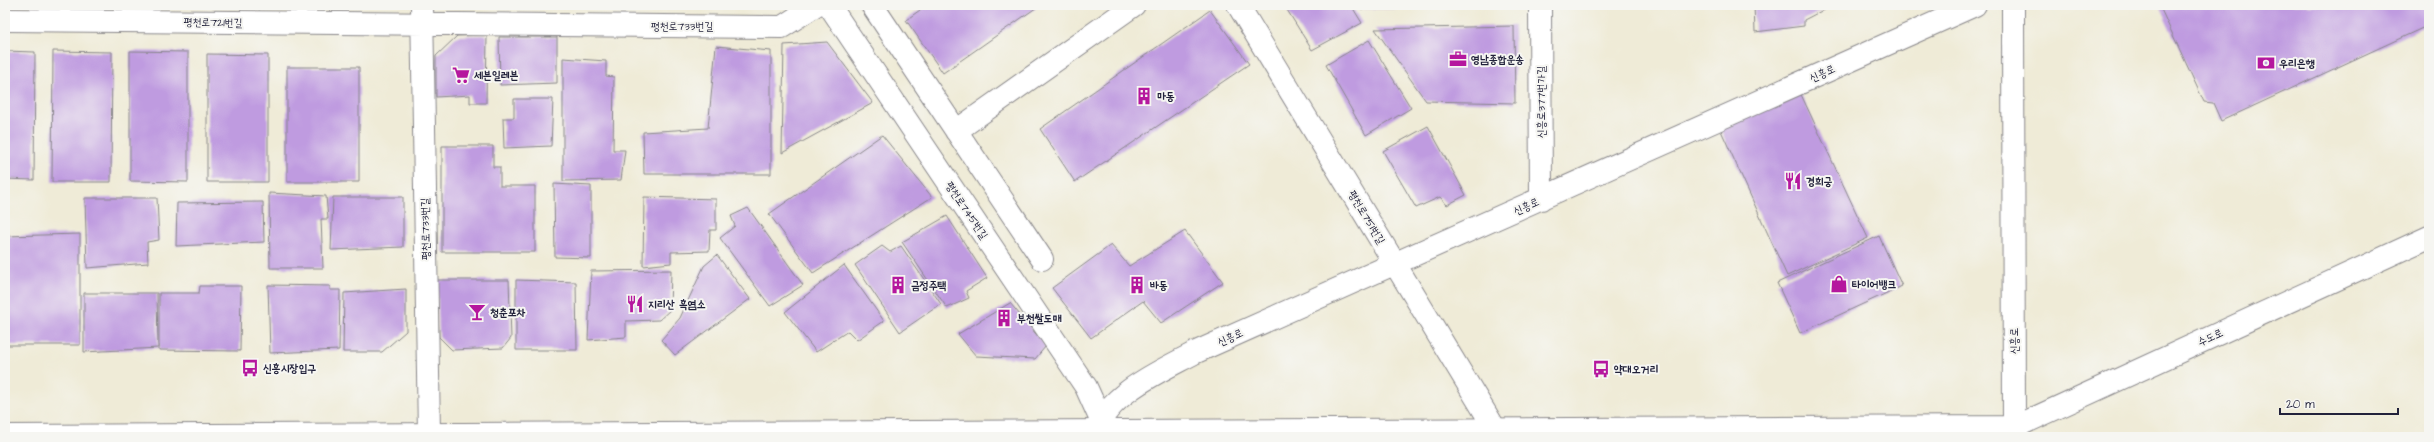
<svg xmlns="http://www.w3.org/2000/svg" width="2434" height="442" viewBox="0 0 2434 442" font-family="'Architects Daughter','Poor Story',sans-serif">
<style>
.building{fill:#bf9be0}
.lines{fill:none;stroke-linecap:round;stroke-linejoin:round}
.minor-casing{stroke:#888689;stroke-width:24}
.minor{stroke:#fff;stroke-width:22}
.labels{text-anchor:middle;stroke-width:4;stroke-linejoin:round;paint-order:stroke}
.street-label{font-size:11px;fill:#22223b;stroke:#f6f6f2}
.poi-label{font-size:11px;font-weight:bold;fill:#22223b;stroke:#f6f6f2;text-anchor:start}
</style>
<rect width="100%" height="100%" fill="#f6f6f2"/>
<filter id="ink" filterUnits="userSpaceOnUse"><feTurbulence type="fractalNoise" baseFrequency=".025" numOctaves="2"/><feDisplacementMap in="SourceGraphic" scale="8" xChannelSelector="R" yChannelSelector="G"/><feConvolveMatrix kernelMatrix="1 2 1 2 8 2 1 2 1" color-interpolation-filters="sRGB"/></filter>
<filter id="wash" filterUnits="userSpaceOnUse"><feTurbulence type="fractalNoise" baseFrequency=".012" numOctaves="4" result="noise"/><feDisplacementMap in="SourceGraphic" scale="16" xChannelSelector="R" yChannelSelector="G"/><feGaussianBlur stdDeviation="0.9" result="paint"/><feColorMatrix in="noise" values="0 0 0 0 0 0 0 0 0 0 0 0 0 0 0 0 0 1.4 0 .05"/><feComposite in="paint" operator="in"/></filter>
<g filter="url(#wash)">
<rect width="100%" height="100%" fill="#efebd7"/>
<g id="blocks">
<path class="building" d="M 927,5 L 1040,5 L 943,73 L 906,20 Z
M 1284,5 L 1351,5 L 1362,23 L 1312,50 Z
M 1358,5 L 1398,5 L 1398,9 L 1361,9 Z
M 1754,5 L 1833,5 L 1804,20 L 1804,26 L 1755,32 Z
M 2159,5 L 2429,5 L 2429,25 L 2221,121 L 2213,103 L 2204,102 Z
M 1210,10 L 1249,64 L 1075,182 L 1040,129 Z
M 1514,26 L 1515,103 L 1426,101 L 1375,29 Z
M 487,35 L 486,103 L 470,103 L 470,95 L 436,97 L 436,56 L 457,36 Z
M 499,37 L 557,37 L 557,83 L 500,85 Z
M 1369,40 L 1411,108 L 1366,135 L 1326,65 Z
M 827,42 L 873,103 L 782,153 L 784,45 Z
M 716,46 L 771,51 L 771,174 L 644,174 L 643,132 L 708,128 Z
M 5,51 L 35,52 L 34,180 L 5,179 Z
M 53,51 L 112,52 L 111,182 L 52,182 Z
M 130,51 L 188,52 L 188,182 L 130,181 Z
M 207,54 L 268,55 L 268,182 L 207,182 Z
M 563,58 L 606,61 L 606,76 L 614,77 L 613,150 L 625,150 L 621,180 L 563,181 Z
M 287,67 L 359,67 L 359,182 L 287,182 Z
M 1798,88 L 1868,238 L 1787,276 L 1718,124 Z
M 514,99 L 553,99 L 551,146 L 504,148 L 503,118 L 514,118 Z
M 1428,126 L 1466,195 L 1447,205 L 1440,197 L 1416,208 L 1383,151 Z
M 882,135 L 932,197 L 813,273 L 769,214 Z
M 442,146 L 493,146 L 493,167 L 500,167 L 500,186 L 535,186 L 535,252 L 442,252 Z
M 554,184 L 591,186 L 591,258 L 555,257 Z
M 269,193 L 326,196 L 328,219 L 321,219 L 323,268 L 270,268 Z
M 333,197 L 403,197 L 403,247 L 331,250 Z
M 644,197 L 716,199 L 716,230 L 710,230 L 709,251 L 671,252 L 671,263 L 643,266 Z
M 85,198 L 157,198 L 159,240 L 147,242 L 148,263 L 87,268 Z
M 263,202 L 264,242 L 176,246 L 177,203 Z
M 748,208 L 803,285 L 770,306 L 720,238 L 735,226 L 731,216 Z
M 947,216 L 987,278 L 966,291 L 969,298 L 947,308 L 902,242 Z
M 1185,231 L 1223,282 L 1161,323 L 1143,301 L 1091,338 L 1052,288 L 1111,245 L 1129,266 Z
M 80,234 L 80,345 L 5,345 L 5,236 Z
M 1879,236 L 1902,286 L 1800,333 L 1777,283 Z
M 882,246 L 890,252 L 901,246 L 941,304 L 900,332 L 855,265 Z
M 717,255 L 750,299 L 675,355 L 661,340 L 680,318 L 704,266 Z
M 844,265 L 884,321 L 857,340 L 848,331 L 816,352 L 785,312 Z
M 671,270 L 670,310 L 659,320 L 626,321 L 626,337 L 588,340 L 591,271 Z
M 437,280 L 509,280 L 511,338 L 503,348 L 452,350 L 439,337 Z
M 516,280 L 576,282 L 577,350 L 516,350 Z
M 268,285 L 330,286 L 330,290 L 340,290 L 339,350 L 270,353 Z
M 200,286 L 241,286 L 240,351 L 159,350 L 159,293 L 199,293 Z
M 406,289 L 406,331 L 382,352 L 343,352 L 344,293 Z
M 84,293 L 157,293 L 158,348 L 84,352 Z
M 1010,303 L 1046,346 L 1035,359 L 976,356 L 958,334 Z"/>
</g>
</g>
<g filter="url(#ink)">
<use href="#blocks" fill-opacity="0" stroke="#888689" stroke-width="1"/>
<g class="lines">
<g class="minor-casing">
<path id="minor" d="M 422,5 L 429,434
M 829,5 L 1086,387 L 1100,418
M 872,5 L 1042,259
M 1238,5 L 1500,437
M 1540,5 L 1541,199
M 2013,5 L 2014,437
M 5,20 L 782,27 L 816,5
M 956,131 L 1134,5
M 1096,431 C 1109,393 1161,371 1194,353 L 1975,5
M 2002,433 L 2429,237
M 5,436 L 2014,427"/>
</g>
<use href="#minor" class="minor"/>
</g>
</g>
<defs>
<g id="office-bare" transform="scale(1.38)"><path d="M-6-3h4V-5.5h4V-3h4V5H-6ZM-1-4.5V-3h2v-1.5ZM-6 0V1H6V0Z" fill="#b5179e" stroke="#f6f6f2" stroke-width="2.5" paint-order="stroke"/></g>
<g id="bank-bare" transform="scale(1.38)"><path d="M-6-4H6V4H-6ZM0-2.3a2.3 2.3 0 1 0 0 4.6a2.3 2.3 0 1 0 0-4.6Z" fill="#b5179e" stroke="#f6f6f2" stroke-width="2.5" paint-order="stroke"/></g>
<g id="supermarket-bare" transform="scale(1.38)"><path d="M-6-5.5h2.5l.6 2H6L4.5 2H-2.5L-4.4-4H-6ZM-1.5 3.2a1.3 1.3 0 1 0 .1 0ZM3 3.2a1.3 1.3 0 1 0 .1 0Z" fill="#b5179e" stroke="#f6f6f2" stroke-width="2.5" paint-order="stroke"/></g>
<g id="building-bare" transform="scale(1.38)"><path d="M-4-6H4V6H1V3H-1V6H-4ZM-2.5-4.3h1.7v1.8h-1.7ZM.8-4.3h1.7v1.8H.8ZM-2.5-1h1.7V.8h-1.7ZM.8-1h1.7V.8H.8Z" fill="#b5179e" stroke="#f6f6f2" stroke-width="2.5" paint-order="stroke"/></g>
<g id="restaurant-bare" transform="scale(1.38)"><path d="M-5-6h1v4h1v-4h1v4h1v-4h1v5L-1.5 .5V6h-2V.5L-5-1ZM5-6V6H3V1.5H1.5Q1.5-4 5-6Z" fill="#b5179e" stroke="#f6f6f2" stroke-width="2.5" paint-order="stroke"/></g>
<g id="shop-bare" transform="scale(1.38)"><path d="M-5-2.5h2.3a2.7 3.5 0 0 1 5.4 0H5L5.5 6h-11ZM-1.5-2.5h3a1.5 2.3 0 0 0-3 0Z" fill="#b5179e" stroke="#f6f6f2" stroke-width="2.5" paint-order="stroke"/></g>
<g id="bar-bare" transform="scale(1.38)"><path d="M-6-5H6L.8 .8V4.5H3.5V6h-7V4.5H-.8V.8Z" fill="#b5179e" stroke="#f6f6f2" stroke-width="2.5" paint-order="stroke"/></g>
<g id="bus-bare" transform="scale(1.38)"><path d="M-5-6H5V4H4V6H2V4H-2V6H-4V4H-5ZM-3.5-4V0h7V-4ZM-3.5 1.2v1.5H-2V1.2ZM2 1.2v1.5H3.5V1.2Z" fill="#b5179e" stroke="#f6f6f2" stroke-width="2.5" paint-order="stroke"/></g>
</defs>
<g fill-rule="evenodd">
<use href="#office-bare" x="1458" y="59"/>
<use href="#bank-bare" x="2266" y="63"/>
<use href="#supermarket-bare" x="461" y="75"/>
<use href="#building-bare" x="1144" y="96"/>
<use href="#restaurant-bare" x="1793" y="181"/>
<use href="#shop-bare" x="1839" y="284"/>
<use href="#building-bare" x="898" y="285"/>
<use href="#building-bare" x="1137" y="285"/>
<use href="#restaurant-bare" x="635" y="304"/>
<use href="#bar-bare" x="477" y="312"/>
<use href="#building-bare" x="1004" y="318"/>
<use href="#bus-bare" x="250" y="368"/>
<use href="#bus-bare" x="1601" y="369"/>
</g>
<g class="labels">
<g class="street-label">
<text transform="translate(213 22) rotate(1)" y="4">평천로721번길</text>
<text x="682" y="30">평천로733번길</text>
<text transform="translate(1822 73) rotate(-24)" y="4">신흥로</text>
<text transform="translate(1541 102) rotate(-90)" y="4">신흥로377번가길</text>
<text transform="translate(1526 206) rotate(-24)" y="4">신흥로</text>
<text transform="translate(967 210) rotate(56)" y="4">평천로745번길</text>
<text transform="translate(1367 217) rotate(59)" y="4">평천로751번길</text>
<text transform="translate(425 229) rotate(-91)" y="4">평천로733번길</text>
<text transform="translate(1230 337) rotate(-24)" y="4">신흥로</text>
<text transform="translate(2210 337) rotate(-25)" y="4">수도로</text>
<text transform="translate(2014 341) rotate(-90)" y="4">신흥로</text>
</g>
<g class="poi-label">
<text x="1471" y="63">영남종합운송</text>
<text x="2279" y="67">우리은행</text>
<text x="474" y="79">세븐일레븐</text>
<text x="1157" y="100">마동</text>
<text x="1806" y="185">경희궁</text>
<text x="1852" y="288">타이어뱅크</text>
<text x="911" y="289">금정주택</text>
<text x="1150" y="289">바동</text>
<text x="648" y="308">지리산 흑염소</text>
<text x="490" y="316">청춘포차</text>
<text x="1017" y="322">부천쌀도매</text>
<text x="263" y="372">신흥시장입구</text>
<text x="1614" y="373">약대오거리</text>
</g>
</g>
<rect width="2434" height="442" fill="none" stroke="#f6f6f2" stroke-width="20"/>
<path d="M2280 408v6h118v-6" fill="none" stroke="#22223b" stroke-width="2"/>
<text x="2286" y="408" font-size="12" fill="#22223b" stroke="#f6f6f2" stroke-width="3" paint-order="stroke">20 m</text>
</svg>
